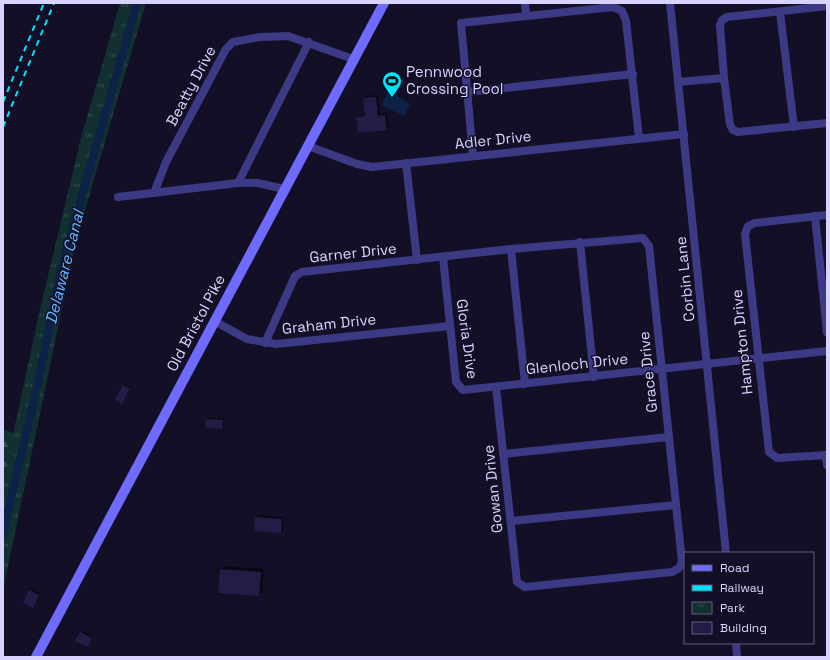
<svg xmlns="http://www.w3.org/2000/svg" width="830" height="660" viewBox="0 0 830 660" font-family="'Space Grotesk',sans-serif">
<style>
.forest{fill:url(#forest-firs)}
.park{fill:url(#park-tufts)}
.water{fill:#0c2248}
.shadow{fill:#0007}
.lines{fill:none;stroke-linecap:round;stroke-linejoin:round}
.canal{stroke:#0c2248;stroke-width:8}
.building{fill:#241b47}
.minor{stroke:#3d3a85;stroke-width:8}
.secondary{stroke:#6f6bff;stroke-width:10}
.rail{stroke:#00e5ff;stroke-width:2;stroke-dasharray:6 5;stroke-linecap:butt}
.labels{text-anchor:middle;stroke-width:3;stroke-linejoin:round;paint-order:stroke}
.poi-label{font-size:15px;fill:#d9d4ff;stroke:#130f26;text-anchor:start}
.street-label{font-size:15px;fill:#d9d4ff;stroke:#130f26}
.water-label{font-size:16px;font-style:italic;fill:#62b6ff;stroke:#130f26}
</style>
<defs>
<pattern id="forest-firs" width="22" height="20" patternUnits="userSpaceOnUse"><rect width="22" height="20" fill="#12302f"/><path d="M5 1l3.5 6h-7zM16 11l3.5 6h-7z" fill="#344d4e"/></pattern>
<pattern id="park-tufts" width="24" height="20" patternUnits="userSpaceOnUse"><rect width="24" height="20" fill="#12302f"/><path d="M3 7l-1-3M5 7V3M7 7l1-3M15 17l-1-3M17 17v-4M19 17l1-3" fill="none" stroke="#344d4e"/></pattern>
</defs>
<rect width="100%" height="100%" fill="#130f26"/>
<path class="forest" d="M 3,429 L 15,434 L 3,489 Z"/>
<path class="park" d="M 120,3 L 146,3 L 77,237 L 3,590 L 3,480 L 39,314 L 81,138 Z"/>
<path class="water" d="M 389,90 L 410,104 L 404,116 L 381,105 Z"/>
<path class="shadow" d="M 378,95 L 380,113 L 387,113 L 389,127 L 386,129 L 358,117 L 360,115 L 365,114 L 364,98 L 366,96 Z
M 125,384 L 131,387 L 122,403 L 116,400 Z
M 208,418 L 224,419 L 223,426 L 222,428 L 207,419 Z
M 258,515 L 284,517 L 283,530 L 281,532 L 256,517 Z
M 225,566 L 264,569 L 262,592 L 259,595 L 221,569 Z
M 32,589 L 40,593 L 34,605 L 30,591 Z
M 82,631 L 93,636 L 89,644 L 77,640 Z"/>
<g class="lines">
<path class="canal" d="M 3,533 L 37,387 L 61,269 L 137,3"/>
</g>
<path class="building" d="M 376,97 L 378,116 L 385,115 L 387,130 L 358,133 L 356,117 L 365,116 L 363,98 Z
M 123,385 L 130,388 L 122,404 L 115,400 Z
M 206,419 L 223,420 L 222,429 L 205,427 Z
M 255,517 L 282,519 L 281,533 L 254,531 Z
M 220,569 L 261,572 L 259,596 L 218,593 Z
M 29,590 L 39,595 L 33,608 L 23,603 Z
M 80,632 L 92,638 L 88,647 L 75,641 Z"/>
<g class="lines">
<path class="minor" d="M 525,3 L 526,15
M 670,3 L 726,553
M 827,6 L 727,17 L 722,20 L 720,25 L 724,78 L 730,125 L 733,130 L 738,132 L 827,123
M 780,12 L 794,127
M 678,82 L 724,78
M 468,92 L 633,74
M 308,146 L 357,164 L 372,167 L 684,134
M 473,156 L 461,23 L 613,7 L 622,11 L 626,21 L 639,138
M 406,163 L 417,260
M 238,183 L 309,42
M 154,193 L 166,162 L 226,49 L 233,42 L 260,37 L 288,36 L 353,59
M 118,197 L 238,183 L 258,183 L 284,189
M 827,215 L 755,223 L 748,226 L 745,234 L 769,452 L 777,458 L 827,455
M 815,216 L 827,332
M 580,242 L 594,377
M 511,249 L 525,384
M 443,257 L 456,382 L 463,390 L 827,351
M 214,321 L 247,339 L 276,344 L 450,326
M 265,343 L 295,276 L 302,272 L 511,249 L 643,238 L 649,246 L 682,562 L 679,568 L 672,572 L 525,587 L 517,582 L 496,387
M 503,454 L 669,437
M 826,455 L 827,465
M 511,521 L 676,505
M 736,643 L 737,657"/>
<path class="secondary" d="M 36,657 L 384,3"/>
<path class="rail" d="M 3,102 L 44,3
M 3,127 L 54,3"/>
</g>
<defs>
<g id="stadium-pin" transform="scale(1)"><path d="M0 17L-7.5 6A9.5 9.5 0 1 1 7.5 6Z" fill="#00e5ff" stroke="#130f26"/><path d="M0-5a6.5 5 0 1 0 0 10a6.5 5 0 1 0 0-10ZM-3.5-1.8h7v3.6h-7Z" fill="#111"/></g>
</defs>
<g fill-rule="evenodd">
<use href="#stadium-pin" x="392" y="81"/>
</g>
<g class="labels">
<g class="poi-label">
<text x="406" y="77">Pennwood<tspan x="406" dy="17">Crossing Pool</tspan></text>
</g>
<g class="street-label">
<text transform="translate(191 86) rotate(-62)" y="5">Beatty Drive</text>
<text transform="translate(493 140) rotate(-6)" y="5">Adler Drive</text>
<text transform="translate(353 253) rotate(-6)" y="5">Garner Drive</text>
<text transform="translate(685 279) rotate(-96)" y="5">Corbin Lane</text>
<text transform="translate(196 323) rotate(-62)" y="5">Old Bristol Pike</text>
<text transform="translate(329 324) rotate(-6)" y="5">Graham Drive</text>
<text transform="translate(467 339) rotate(82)" y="5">Gloria Drive</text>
<text transform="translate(742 342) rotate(-96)" y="5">Hampton Drive</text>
<text transform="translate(577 364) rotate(-6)" y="5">Glenloch Drive</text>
<text transform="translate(648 372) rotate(-96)" y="5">Grace Drive</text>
<text transform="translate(493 489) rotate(-96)" y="5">Gowan Drive</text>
</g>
<g class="water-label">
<text transform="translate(64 267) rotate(-76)" y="6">Delaware Canal</text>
</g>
</g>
<rect width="830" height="660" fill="none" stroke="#d9d4ff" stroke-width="8"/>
<rect x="684" y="552" width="130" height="92" fill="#130f26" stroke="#625e7d"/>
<rect x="692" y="565" width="20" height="6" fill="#6f6bff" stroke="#625e7d"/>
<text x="720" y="572" font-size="12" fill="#d9d4ff">Road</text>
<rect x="692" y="585" width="20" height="6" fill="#00e5ff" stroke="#625e7d"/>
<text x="720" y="592" font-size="12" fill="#d9d4ff">Railway</text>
<rect x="692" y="602" width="20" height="12" fill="url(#park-tufts)" stroke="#625e7d"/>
<text x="720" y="612" font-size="12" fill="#d9d4ff">Park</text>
<rect x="692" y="622" width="20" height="12" fill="#241b47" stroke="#625e7d"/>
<text x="720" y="632" font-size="12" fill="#d9d4ff">Building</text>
</svg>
